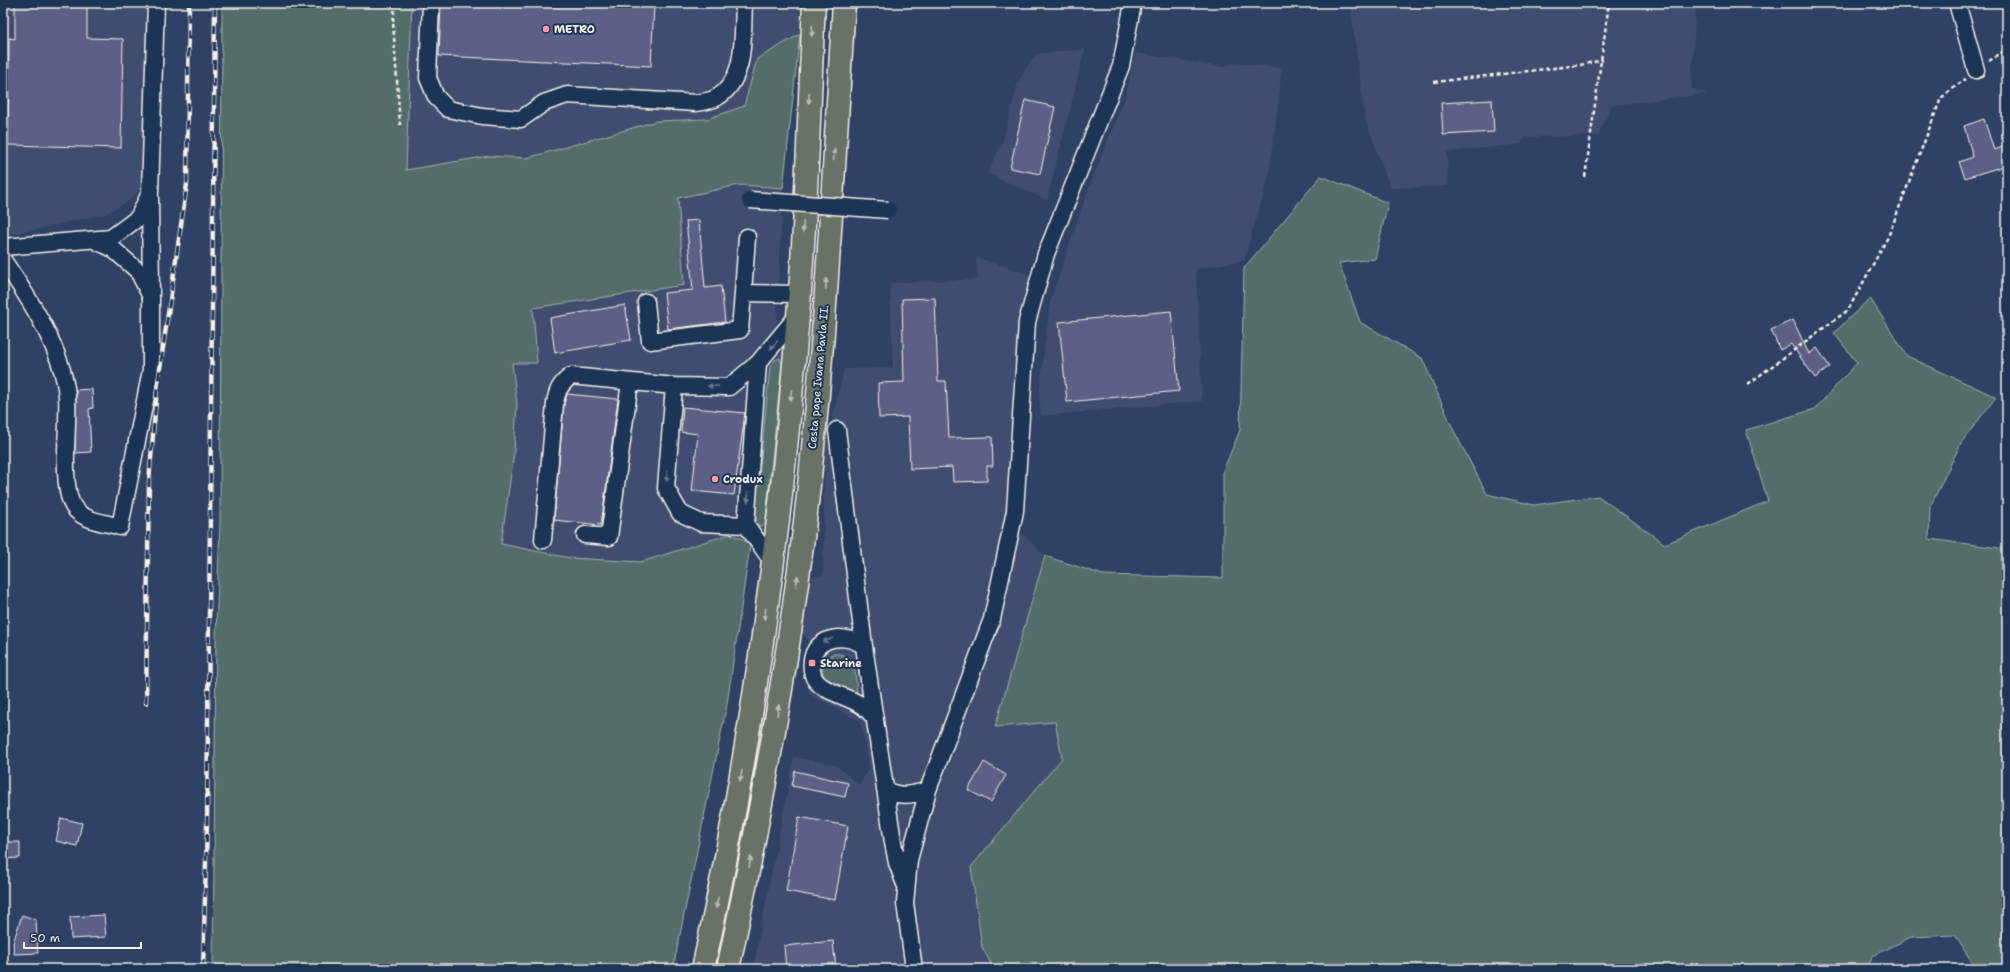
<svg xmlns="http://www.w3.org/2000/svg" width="2010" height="972" viewBox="0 0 2010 972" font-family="'Shantell Sans',sans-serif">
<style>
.built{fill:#404e70}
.green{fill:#556d6a;stroke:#a4afa9}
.building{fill:#5b6186;stroke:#f4f1e8}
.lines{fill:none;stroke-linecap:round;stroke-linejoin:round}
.minor-casing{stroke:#f4f1e8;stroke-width:19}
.highway-casing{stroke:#f4f1e8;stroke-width:25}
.path{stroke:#f4f1e8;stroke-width:2.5;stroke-dasharray:4 3;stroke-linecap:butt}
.minor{stroke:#1d3557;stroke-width:16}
.highway{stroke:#697266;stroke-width:22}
.rail-casing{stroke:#f4f1e8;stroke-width:4.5}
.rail{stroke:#1d3557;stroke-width:3;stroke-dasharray:9;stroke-linecap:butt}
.minor-bridge-casing{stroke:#f4f1e8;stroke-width:19;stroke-linecap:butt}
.minor-bridge{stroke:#1d3557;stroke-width:16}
.oneway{fill:#bcbeb4}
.oneway2{fill:#68778a}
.poi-dot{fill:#ff9aa2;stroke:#1d3557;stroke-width:1.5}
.labels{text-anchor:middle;stroke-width:4;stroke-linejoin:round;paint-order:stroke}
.poi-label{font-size:11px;font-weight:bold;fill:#f4f1e8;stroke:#1d3557;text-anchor:start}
.street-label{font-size:11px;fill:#f4f1e8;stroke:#1d3557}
</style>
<rect width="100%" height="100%" fill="#2f4164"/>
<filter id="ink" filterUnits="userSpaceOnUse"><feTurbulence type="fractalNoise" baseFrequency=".025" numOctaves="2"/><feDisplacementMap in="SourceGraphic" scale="8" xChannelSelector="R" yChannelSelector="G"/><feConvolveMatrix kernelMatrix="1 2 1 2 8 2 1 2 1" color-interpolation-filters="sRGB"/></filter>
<g filter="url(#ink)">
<path class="built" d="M 3,3 L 160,3 L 155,167 L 141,188 L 127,202 L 105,214 L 10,235 L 8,203 L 3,169 Z
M 412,3 L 801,3 L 800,34 L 757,59 L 744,106 L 707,119 L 657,121 L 527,158 L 489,156 L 405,170 Z
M 1353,3 L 1696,3 L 1691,88 L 1708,94 L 1612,105 L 1598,136 L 1526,137 L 1521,144 L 1447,152 L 1448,186 L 1390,188 L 1365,118 L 1350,4 Z
M 1085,49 L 1047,200 L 987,173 L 1003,141 L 1017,86 L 1025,69 L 1037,54 Z
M 1135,53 L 1223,67 L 1236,63 L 1282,68 L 1269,176 L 1244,260 L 1196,269 L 1202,401 L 1041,416 L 1039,396 L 1050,302 L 1087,193 L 1126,95 Z
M 739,185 L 783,188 L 777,317 L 783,358 L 765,525 L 750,546 L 743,539 L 730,534 L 641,562 L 570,558 L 501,544 L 514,453 L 517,404 L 512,363 L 537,363 L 533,308 L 684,285 L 677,198 Z
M 976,257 L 1034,276 L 1024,310 L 1015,383 L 1005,517 L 1045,556 L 995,727 L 1055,722 L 1062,758 L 971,867 L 982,947 L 994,969 L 753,969 L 794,757 L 836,765 L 859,785 L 868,770 L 867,752 L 860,721 L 809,694 L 804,670 L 811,645 L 800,629 L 808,577 L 823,575 L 825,450 L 844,369 L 893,368 L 890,283 L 978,279 Z"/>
<path class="green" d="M 222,3 L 412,3 L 406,170 L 489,156 L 527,158 L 657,121 L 707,119 L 744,106 L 757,59 L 800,34 L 783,188 L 739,185 L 678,198 L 684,285 L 533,308 L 537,363 L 512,363 L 517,404 L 514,453 L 501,544 L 570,558 L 641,562 L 730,534 L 743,539 L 750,546 L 727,704 L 673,969 L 213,969 L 216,634 L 220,523 Z
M 1321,176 L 1388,203 L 1375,259 L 1339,263 L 1360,322 L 1422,358 L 1454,431 L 1487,494 L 1534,505 L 1598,496 L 1665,544 L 1768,501 L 1746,430 L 1815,409 L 1857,363 L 1834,333 L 1870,298 L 1907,356 L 1996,397 L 1961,443 L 1930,507 L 1929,539 L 2007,549 L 2007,969 L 1976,969 L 1955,935 L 1911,937 L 1873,956 L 1866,969 L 994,969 L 982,947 L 971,867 L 1062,758 L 1055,722 L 995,727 L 1045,556 L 1103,575 L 1223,578 L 1223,471 L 1240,430 L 1244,268 Z
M 780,358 L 782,364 L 765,525 L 759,526 L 755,516 L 770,367 L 775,360 Z
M 832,654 C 857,652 855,674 857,693 L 832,686 L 825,681 C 822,669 820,661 832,654 Z"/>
<path class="building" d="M 15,3 L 87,3 L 87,38 L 123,39 L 121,148 L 8,145 L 9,38 L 15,39 Z
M 441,3 L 654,3 L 651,66 L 439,56 Z
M 1025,100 L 1055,107 L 1040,174 L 1010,168 Z
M 1492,100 L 1494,132 L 1443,135 L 1441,103 Z
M 1984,119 L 1994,150 L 2003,147 L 2007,165 L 1965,178 L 1959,162 L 1973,157 L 1964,126 Z
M 699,220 L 705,288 L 721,286 L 725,322 L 668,329 L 664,293 L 693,290 L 686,221 Z
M 935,298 L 938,381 L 946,381 L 949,438 L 992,437 L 993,466 L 987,466 L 987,481 L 953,482 L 952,467 L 910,469 L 908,417 L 879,418 L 878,383 L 904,382 L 902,299 Z
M 625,305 L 631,340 L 555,353 L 550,318 Z
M 1171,311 L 1179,391 L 1067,402 L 1059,322 Z
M 1793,320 L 1809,354 L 1817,348 L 1830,367 L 1815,378 L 1791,344 L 1780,350 L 1771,330 Z
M 92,389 L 93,408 L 89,409 L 91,452 L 75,453 L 76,390 Z
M 567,394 L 618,399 L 601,525 L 554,520 L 564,404 Z
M 683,407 L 745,413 L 734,495 L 692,491 L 698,434 L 681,432 Z
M 984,762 L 1006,775 L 991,802 L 968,790 Z
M 795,771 L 848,783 L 845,797 L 792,786 Z
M 799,817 L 848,826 L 835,900 L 786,891 Z
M 61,818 L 82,823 L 77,846 L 56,841 Z
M 3,842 L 20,842 L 20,858 L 3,859 Z
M 22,915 L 36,920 L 38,953 L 14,954 L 13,943 Z
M 104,915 L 106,937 L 71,939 L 70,917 Z
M 833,941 L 836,969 L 786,969 L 784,946 Z"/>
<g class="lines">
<g class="minor-casing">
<path id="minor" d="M 431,3 L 428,78 L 436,97 L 448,109 L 482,116 L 521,119 L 544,103 L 567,95 L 696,103 C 702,102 709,101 714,99 C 748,82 742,34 744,3
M 1957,3 L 1976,70
M 150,196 L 151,293
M 747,237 L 743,293 L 800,294
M 3,247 L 111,238 L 138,218 L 150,193 L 156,3
M 3,260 C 29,298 63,350 67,396 C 69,426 61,477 71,502 C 78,521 104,522 120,527 L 151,370 L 151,297 L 138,271 L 113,249 L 94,240
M 646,302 L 650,341 L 740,330 L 743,293
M 837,430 L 864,646 L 893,842 L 897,863 L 905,884
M 746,525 L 701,523 L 680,513 L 666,488 L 674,386 L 729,387 L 758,363
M 585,535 L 609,537 L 630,382
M 543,540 L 555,403 C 557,391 560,384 571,376 L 674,386
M 772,561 L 746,525 L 758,363 L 798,315
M 864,646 C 840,629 804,640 813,675 C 817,691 848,696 861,705 C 866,708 870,713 875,718
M 885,789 C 899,798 912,795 928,790
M 914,969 L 905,903 L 909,860 L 928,790 L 992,619 L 1015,511 L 1027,322 L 1046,254 L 1121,66 L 1133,3"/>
</g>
<g class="highway-casing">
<path id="highway" d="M 703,969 C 750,754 781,535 798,316 C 807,212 809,107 814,3
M 728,969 C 756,837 781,703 799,569 C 824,382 832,192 844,3"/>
</g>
<path class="path" d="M 395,3 L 393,22 L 400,125
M 1989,61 L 2007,49
M 1434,82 L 1580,65 L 1603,60
M 1585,177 L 1609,3
M 1748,384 L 1848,310 L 1888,237 L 1941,98 L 1965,79"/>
<use href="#minor" class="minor"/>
<use href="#highway" class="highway"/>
<g class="rail-casing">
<path id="rail" d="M 146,703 L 149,481 L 157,389 L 187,184 L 189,3
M 203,969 L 207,825 L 215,3"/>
</g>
<use href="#rail" class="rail"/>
<g class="minor-bridge-casing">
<path id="minor-bridge" d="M 750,200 L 888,210"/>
</g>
<use href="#minor-bridge" class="minor-bridge"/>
</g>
<defs><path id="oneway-solid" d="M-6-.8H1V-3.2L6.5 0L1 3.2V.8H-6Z"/></defs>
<g class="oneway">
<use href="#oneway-solid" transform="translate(812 31) rotate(93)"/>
<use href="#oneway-solid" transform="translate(809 98) rotate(93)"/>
<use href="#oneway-solid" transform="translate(834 155) rotate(-86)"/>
<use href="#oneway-solid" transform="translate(803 227) rotate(93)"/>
<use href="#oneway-solid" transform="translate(826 284) rotate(-86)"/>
<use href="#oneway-solid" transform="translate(791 395) rotate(95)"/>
<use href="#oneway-solid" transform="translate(797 581) rotate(-81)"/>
<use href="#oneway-solid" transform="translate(765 614) rotate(98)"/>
<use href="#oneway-solid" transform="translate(778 710) rotate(-80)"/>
<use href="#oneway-solid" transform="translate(741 776) rotate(100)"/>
<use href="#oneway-solid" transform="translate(750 862) rotate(-80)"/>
<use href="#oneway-solid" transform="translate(717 903) rotate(102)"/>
</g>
<g class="oneway2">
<use href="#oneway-solid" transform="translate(774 345) rotate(130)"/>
<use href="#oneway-solid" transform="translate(713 386) rotate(-179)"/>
<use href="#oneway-solid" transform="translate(667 476) rotate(94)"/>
<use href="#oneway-solid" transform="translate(748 497) rotate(94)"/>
<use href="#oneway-solid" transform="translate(828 640) rotate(157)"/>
</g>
</g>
<g class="poi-dot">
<circle cx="546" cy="29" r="4"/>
<circle cx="715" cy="479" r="4"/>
<rect x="808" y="659" width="8" height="8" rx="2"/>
</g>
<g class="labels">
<g class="poi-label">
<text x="554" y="33">METRO</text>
<text x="723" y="483">Crodux</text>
<text x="820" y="667">Starine</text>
</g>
<g class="street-label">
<text transform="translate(818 377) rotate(-85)" y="4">Cesta pape Ivana Pavla II.</text>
</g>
</g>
<rect width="2010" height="972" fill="none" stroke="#1d3557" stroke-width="16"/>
<rect x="8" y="8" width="1994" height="956" fill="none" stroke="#f4f1e8" stroke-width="1.5" filter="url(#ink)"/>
<path d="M24 942v6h117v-6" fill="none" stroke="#f4f1e8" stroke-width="2"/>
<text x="30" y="942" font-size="12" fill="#f4f1e8" stroke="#1d3557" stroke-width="3" paint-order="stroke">50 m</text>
</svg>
